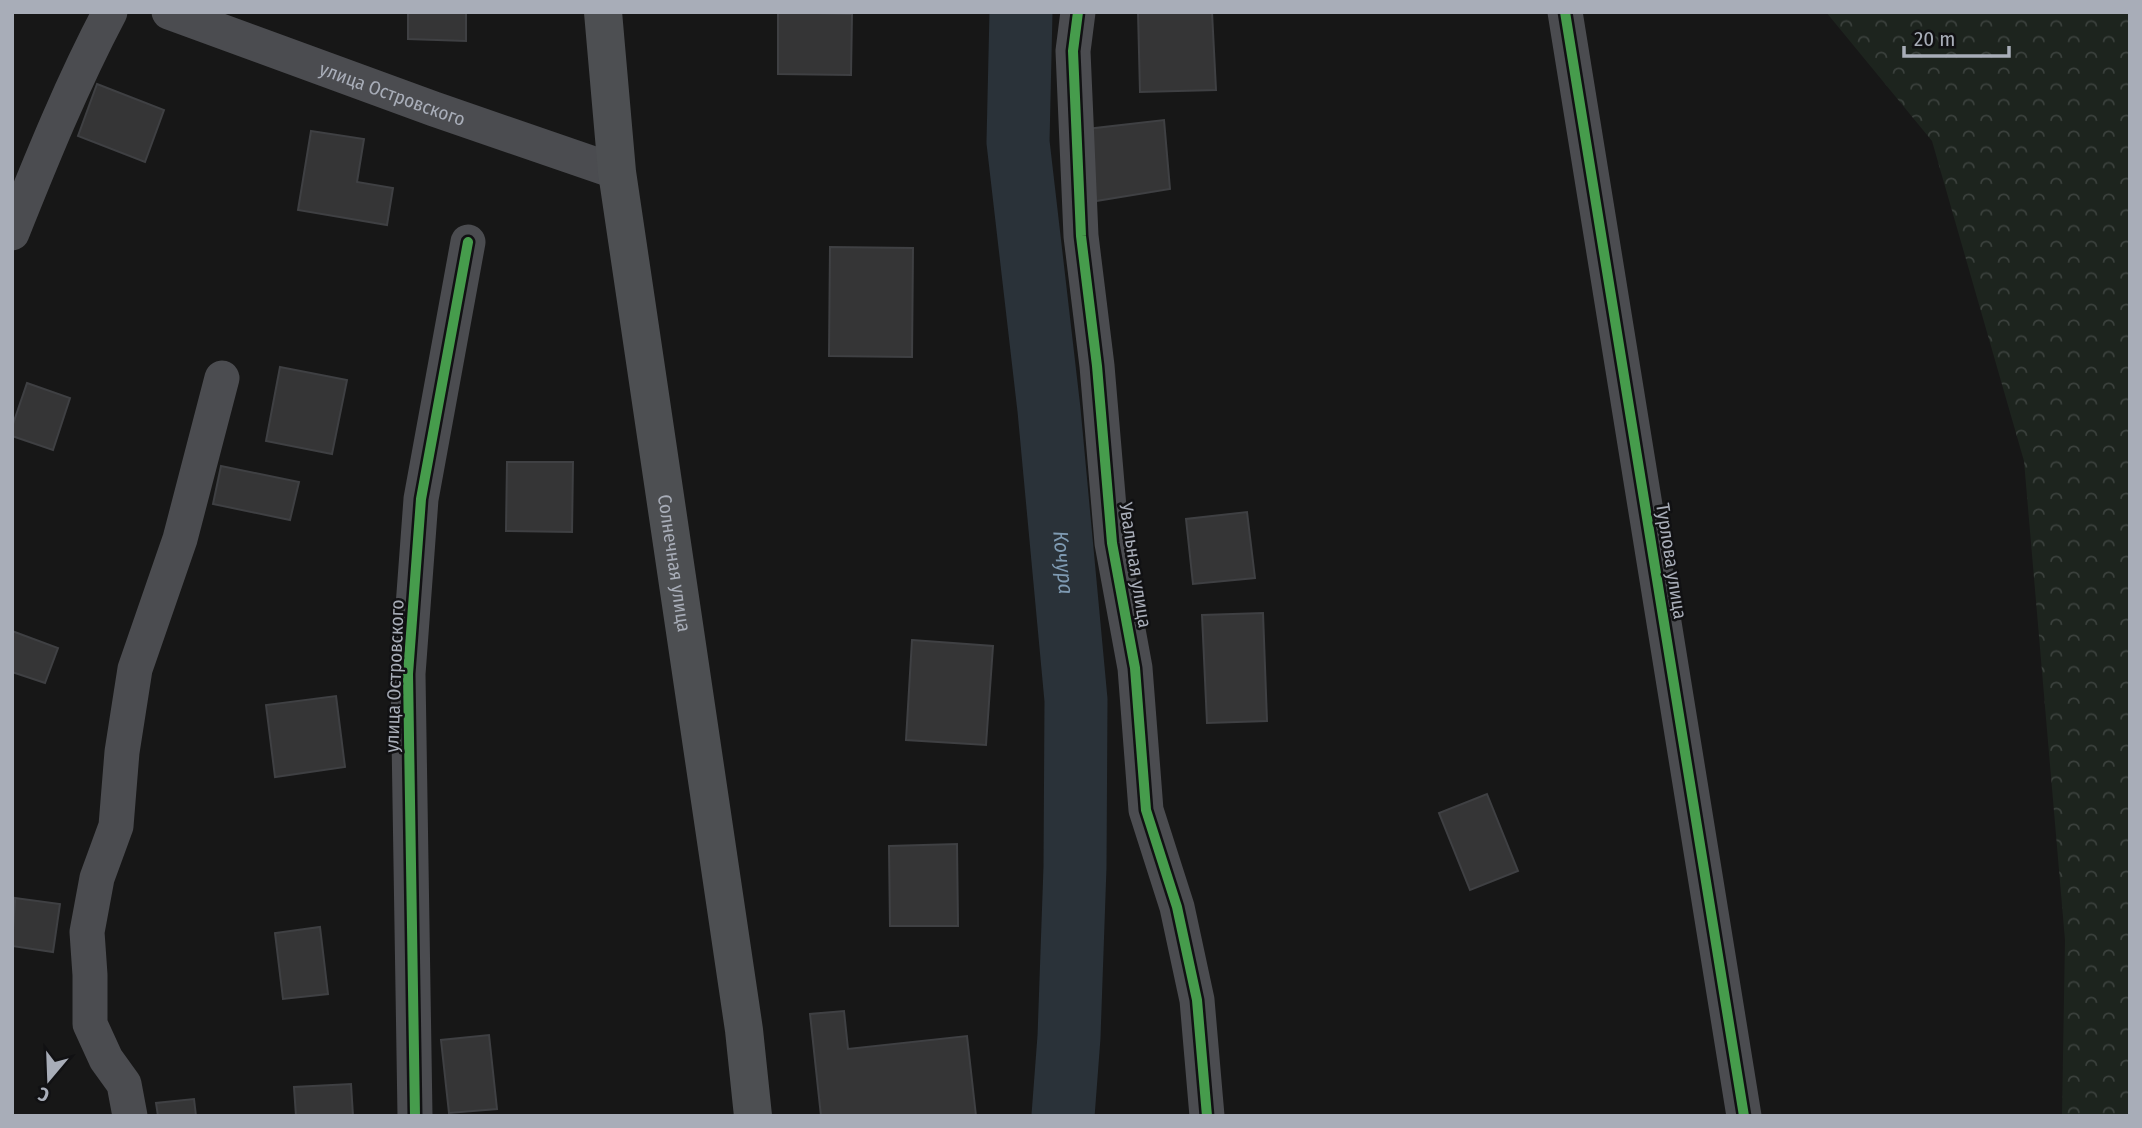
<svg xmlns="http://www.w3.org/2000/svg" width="2142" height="1128" viewBox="0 0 2142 1128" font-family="'Fira Sans Condensed',sans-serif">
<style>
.forest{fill:url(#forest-crowns)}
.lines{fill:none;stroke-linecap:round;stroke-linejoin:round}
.river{stroke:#2a3239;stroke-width:63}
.building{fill:#353536;stroke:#3f4043;stroke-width:2}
.street{stroke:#4b4c50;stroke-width:35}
.primary{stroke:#4d4f52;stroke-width:38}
.cycleway-casing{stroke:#111113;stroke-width:15}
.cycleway{stroke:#469c4c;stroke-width:10}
.labels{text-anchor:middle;stroke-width:5;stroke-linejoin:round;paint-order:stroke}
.street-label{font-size:19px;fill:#a8adb8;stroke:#111113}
.water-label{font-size:21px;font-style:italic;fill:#7f9bb3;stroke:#111113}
</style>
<defs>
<pattern id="forest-crowns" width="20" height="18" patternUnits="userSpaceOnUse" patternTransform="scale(1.75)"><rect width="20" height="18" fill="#1d241e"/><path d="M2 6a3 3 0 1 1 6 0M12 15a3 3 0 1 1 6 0" fill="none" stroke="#3b413d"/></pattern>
</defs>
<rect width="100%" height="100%" fill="#171717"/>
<path class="forest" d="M 1826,12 L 2130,12 L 2130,1116 L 2062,1116 L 2065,940 L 2024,461 L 1932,141 Z"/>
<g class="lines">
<path class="river" id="s1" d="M 1021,12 L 1018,142 L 1049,410 L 1076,700 L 1075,867 L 1069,1037 L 1063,1116"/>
</g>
<path class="building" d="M 408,12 L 466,12 L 466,41 L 408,39 Z
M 778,12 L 852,14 L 851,75 L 778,74 Z
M 1138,12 L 1212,12 L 1216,90 L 1140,92 Z
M 97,84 L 164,110 L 145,162 L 78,136 Z
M 1164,120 L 1170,189 L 1096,201 L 1087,129 Z
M 311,131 L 364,139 L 357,182 L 393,188 L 387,225 L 298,210 Z
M 830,247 L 913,248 L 912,357 L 829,356 Z
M 280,367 L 347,380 L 332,454 L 266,441 Z
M 27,383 L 70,398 L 53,450 L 12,436 L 12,427 Z
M 507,462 L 573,462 L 572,532 L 506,531 Z
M 221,466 L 299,482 L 290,520 L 213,504 Z
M 1247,512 L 1255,578 L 1193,584 L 1186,519 Z
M 1263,613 L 1267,721 L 1207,723 L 1202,615 Z
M 12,631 L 58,648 L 45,683 L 12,672 Z
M 912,640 L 993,646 L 986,745 L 906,740 Z
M 336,696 L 345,767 L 275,777 L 266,705 Z
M 1487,794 L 1518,871 L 1470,890 L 1439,813 Z
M 957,844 L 958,926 L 890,926 L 889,846 Z
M 15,898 L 60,904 L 53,952 L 12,946 Z
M 320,927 L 328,994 L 283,999 L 275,933 Z
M 844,1011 L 848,1049 L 967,1036 L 976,1116 L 821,1116 L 810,1014 Z
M 489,1035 L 497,1109 L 449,1113 L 441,1040 Z
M 351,1084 L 353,1116 L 296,1116 L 294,1087 Z
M 194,1099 L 196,1116 L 158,1116 L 156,1103 Z"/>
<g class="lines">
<g class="street">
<path id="s2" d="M 169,12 L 434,109 L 617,172"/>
<path d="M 1078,12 L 1073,51 L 1081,236 L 1097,366 L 1112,543 L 1135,668 L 1146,810 L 1177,907 L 1197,1000 L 1207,1116"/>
<path d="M 1565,12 L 1744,1116"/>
<path d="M 12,233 C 42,158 72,84 110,12"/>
<path d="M 130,1116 L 124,1084 L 106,1059 L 90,1024 L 90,975 L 87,932 L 97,878 L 116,826 L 122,752 L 135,669 L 180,539 L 222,378"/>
<path d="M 415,1116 L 408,674 L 421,499 L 468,242"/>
</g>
<path class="primary" id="s3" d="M 603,12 L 617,172 L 744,1030 L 753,1116"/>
<g class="cycleway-casing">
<path id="cycleway" d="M 1078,12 L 1073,51 L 1081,236 L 1097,366 L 1112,543 L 1135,668 L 1146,810 L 1177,907 L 1197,1000 L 1207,1116
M 1565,12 L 1744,1116
M 415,1116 L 408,674 L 421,499 L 468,242"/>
</g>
<use href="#cycleway" class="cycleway"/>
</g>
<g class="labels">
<g class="street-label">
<text dy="7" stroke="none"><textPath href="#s2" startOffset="238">улица Островского</textPath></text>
<text transform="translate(1672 561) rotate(81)" y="7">Турлова улица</text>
<text dy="7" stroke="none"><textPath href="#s3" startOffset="556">Солнечная улица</textPath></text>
<text transform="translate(1136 565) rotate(81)" y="7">Увальная улица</text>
<text transform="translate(394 676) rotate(-88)" y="7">улица Островского</text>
</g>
<g class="water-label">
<text dy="7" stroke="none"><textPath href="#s1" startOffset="553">Кочура</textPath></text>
</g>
</g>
<rect width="2142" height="1128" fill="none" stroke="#a8adb8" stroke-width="28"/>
<g transform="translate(49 1079) rotate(199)" stroke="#111113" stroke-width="5" paint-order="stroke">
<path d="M0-5L12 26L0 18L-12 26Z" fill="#a8adb8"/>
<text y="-10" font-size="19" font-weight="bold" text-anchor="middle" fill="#a8adb8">С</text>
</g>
<path d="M1904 46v10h105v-10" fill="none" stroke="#a8adb8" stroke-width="3.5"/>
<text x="1914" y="46" font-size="21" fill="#a8adb8" stroke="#111113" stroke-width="5" paint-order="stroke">20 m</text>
</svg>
